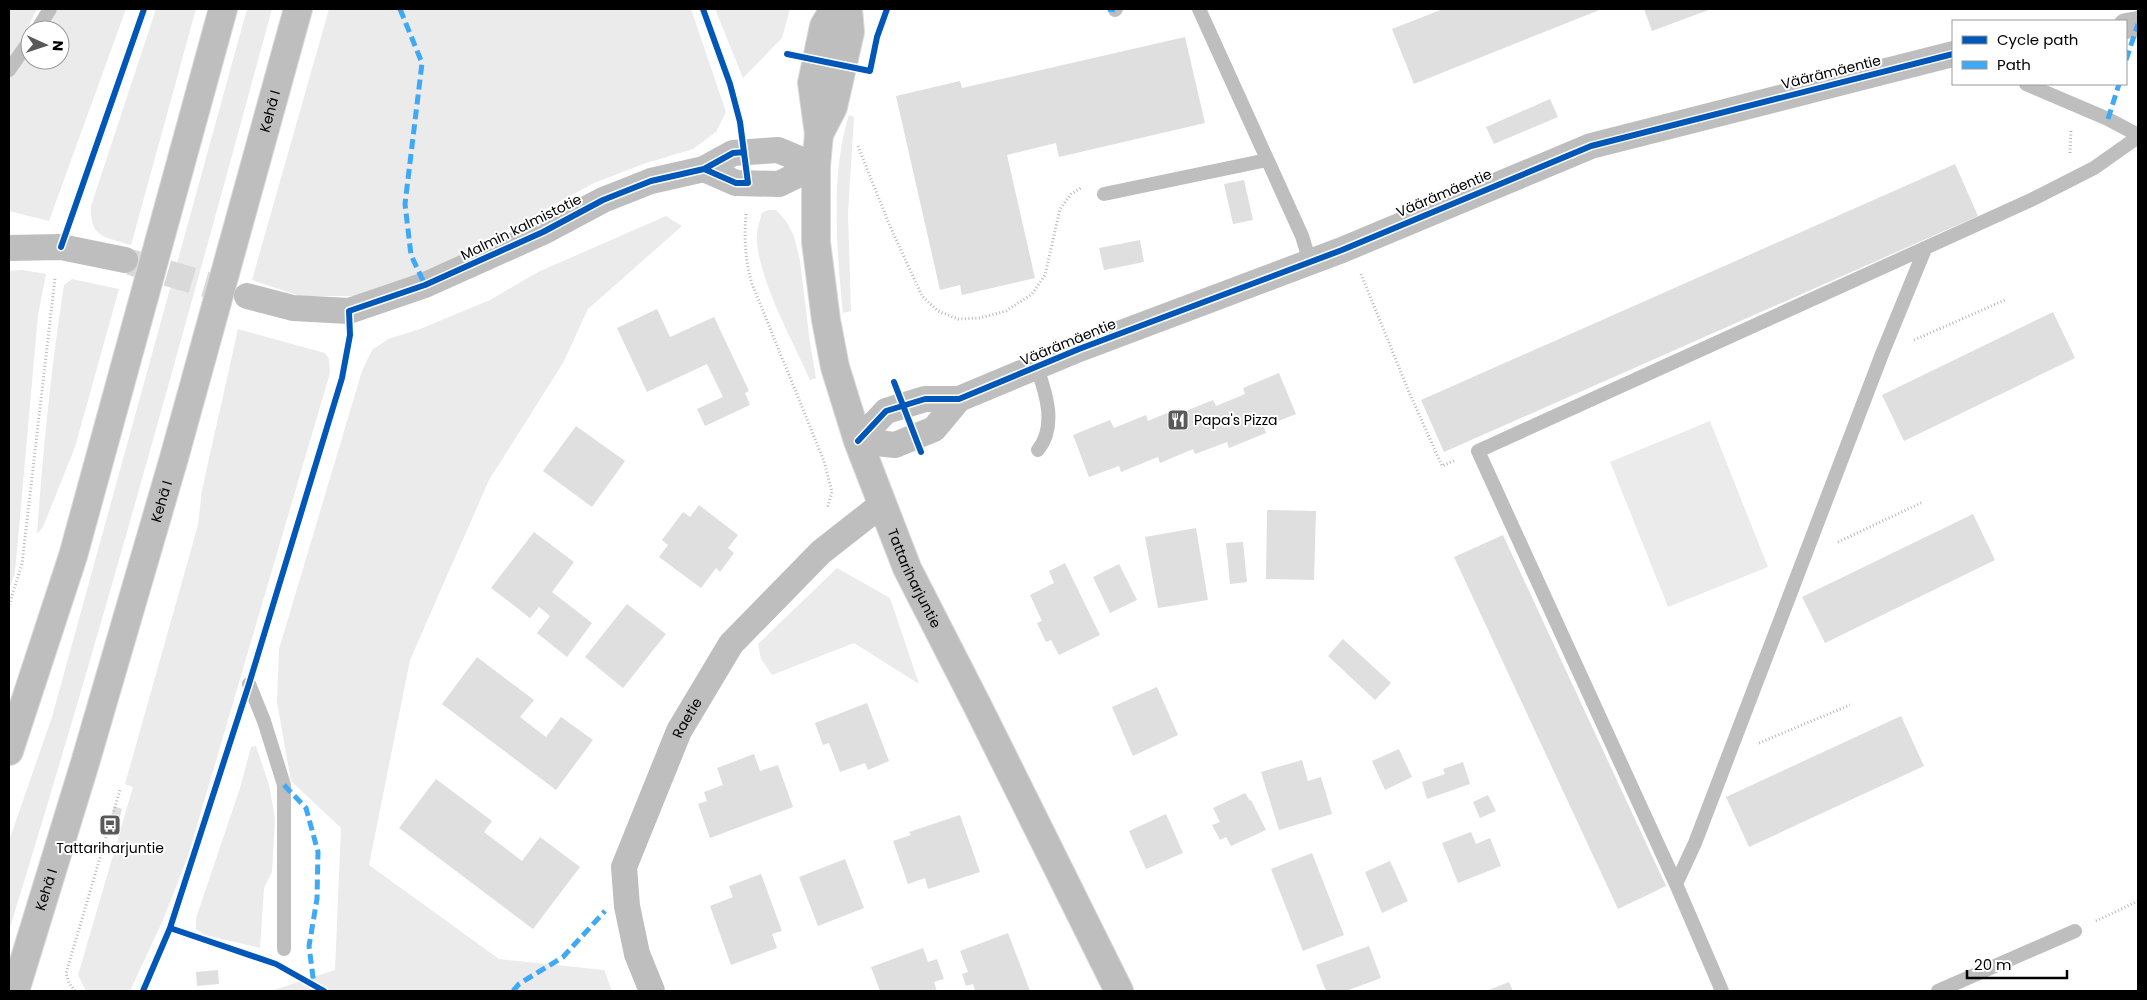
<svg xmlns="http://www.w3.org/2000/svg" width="2147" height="1000" viewBox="0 0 2147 1000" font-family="Poppins,sans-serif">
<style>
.green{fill:#ebebeb}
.building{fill:#dfdfdf}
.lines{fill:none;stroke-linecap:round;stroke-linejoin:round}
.street-tunnel{stroke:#d9d9d9;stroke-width:26;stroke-dasharray:26 13;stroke-linecap:butt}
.primary-casing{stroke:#dbdbdb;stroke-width:30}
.highway-casing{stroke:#dbdbdb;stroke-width:30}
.path{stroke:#b9b9b9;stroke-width:3;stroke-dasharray:1 2.5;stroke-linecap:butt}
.lane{stroke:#bebebe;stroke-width:14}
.street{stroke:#bebebe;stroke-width:26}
.primary{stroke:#bebebe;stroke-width:28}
.highway{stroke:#bebebe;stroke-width:28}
.quiet{stroke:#3fa9f5;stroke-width:5;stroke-dasharray:10 5;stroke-linecap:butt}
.cycleway-casing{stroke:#fff;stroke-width:9}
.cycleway{stroke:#0057b8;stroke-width:6}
.labels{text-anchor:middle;stroke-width:4;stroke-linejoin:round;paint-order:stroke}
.street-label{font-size:14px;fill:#000;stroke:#fff}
.poi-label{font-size:14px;fill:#000;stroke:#fff;text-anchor:start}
</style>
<rect width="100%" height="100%" fill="#fff"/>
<path class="green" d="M 9,9 L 37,9 L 15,53 L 9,59 Z
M 58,9 L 126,9 L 49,221 L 9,211 L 9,78 L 30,53 L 30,60 L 60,60 L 60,30 L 45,30 Z
M 156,9 L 196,9 L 131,245 C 104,236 90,239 91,206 Z
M 247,9 L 272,9 C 188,317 103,626 9,931 L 9,841 L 52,717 Z
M 329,9 L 691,9 L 726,112 L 716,132 L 693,149 L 643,164 L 594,183 L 447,262 L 364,296 L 300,296 L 252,280 Z
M 715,9 L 790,9 L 782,38 L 743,78 Z
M 849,115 L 854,117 L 848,214 L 851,311 L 843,313 C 837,253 830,173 849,115 Z
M 768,210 L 776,210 L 786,221 L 794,236 L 800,261 L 810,343 L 816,378 L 810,380 C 792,339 762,287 757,243 C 756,234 759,222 762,213 Z
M 666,216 L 682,226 L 588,309 L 563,363 L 489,480 L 410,660 L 369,865 L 499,959 L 604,970 L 612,991 L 271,991 L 335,970 L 341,828 L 291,781 L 277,702 L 279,649 L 362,371 L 372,350 L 388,339 L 420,329 L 490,300 L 538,272 Z
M 23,270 L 46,274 L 38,315 L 15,573 L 9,590 L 9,271 Z
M 72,279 L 119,289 L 75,447 L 43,527 L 37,534 C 43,451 51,368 64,285 Z
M 238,329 L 325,353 L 329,359 L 330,373 L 188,856 L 163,920 L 130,991 L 86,991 L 78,975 L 133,787 L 125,784 L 198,525 L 202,490 Z
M 1710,421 L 1768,567 L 1668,607 L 1610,462 Z
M 837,568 L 890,598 L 919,684 L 854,643 L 772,675 L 761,659 L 758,644 Z
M 256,746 L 269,785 L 275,818 L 272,872 L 264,888 L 260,948 L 205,935 L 196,929 L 196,918 L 240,788 L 251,747 Z"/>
<path class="building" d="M 1443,9 L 1602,9 L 1414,84 L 1392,29 Z
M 1644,9 L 1711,9 L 1652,31 Z
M 1185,37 L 1205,123 L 1059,157 L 1056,143 L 1007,155 L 1035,278 L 962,295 L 960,285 L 940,290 L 896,96 L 960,81 L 962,88 Z
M 1550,99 L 1558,117 L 1494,144 L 1486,127 Z
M 1955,164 L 1978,216 L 1444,452 L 1421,400 Z
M 1244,180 L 1253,220 L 1233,224 L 1224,184 Z
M 1140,240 L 1144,262 L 1104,270 L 1099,248 Z
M 657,309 L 670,337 L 714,317 L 749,391 L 745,393 L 750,405 L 705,426 L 697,409 L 723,397 L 707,364 L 647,392 L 617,328 Z
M 2053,312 L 2075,358 L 1904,441 L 1882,395 Z
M 1279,373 L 1296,414 L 1264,427 L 1266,433 L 1229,448 L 1227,442 L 1195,454 L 1193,449 L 1160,463 L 1158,457 L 1121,472 L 1119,466 L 1089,477 L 1073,435 L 1110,420 L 1114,428 L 1146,415 L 1148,421 L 1179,408 L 1181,413 L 1213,400 L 1216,406 L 1245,394 L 1243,388 Z
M 576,426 L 625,461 L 592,507 L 543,471 Z
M 699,505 L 738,535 L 728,548 L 734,553 L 720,572 L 716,568 L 701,588 L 659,557 L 668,545 L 662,540 L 683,512 L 690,517 Z
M 1267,510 L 1316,511 L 1314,580 L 1266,579 Z
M 1973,514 L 1995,560 L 1825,643 L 1802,597 Z
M 1196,528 L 1208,600 L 1158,608 L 1145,537 Z
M 534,532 L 574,562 L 552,592 L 592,623 L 567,657 L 537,633 L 550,616 L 539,607 L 530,618 L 491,588 Z
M 1503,535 L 1666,886 L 1618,909 L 1454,557 Z
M 1243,542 L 1247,582 L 1230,584 L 1226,543 Z
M 1065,563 L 1100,635 L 1059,655 L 1051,640 L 1046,642 L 1037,623 L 1042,621 L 1030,595 L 1054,583 L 1049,571 Z
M 1119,564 L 1137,600 L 1110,613 L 1093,577 Z
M 627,604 L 666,634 L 623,688 L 585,657 Z
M 1343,639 L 1391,683 L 1375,700 L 1328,656 Z
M 477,657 L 534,700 L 520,717 L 546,737 L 561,717 L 593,740 L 556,790 L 442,704 Z
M 1157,687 L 1178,735 L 1133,756 L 1112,707 Z
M 867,703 L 889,761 L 868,770 L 865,763 L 840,772 L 829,743 L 823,745 L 815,723 Z
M 1901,716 L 1924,766 L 1749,847 L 1726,797 Z
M 1399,749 L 1412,777 L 1385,790 L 1372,761 Z
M 754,754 L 760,771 L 778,765 L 793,807 L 710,838 L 698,804 L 707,801 L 704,792 L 723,785 L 717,768 Z
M 1302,760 L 1308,781 L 1321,777 L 1332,814 L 1279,830 L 1261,772 Z
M 1463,762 L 1470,784 L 1427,799 L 1422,782 L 1445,774 L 1443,769 Z
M 436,779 L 492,821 L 484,832 L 522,861 L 540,837 L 580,867 L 533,929 L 399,828 Z
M 1245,793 L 1250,801 L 1251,800 L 1266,830 L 1231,846 L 1226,837 L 1220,840 L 1212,825 L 1220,822 L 1213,808 Z
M 1488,795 L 1496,811 L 1480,818 L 1473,802 Z
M 114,806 L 122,809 L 116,830 L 108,828 Z
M 1166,814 L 1183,853 L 1146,869 L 1129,831 Z
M 960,815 L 980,872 L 928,889 L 925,878 L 908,884 L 893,841 L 911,835 L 909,832 Z
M 1471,832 L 1476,844 L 1490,838 L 1501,866 L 1458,883 L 1442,843 Z
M 1312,853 L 1344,935 L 1303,951 L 1271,869 Z
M 845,859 L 864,908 L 818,926 L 799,877 Z
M 1390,861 L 1408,901 L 1382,913 L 1365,872 Z
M 761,874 L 782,931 L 772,934 L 777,948 L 731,965 L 710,906 L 733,897 L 729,886 Z
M 1008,933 L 1030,991 L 975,991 L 973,984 L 966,986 L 962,974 L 968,972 L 960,951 Z
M 1369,946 L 1381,978 L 1346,991 L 1326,991 L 1316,965 Z
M 923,948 L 928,962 L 937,959 L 944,979 L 934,982 L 937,991 L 880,991 L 871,967 Z
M 218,970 L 219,984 L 197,986 L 196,972 Z
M 1509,982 L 1513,991 L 1486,991 Z"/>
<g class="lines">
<path class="street-tunnel" d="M 130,262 L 242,295"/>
<g class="primary-casing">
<g id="primary">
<path id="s2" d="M 834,9 L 824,26 L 812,83 L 819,134 L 816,166 L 816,242 L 826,320 L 835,367 L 858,441 L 907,568 L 978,707 L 1119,991"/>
<path d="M 819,134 L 833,107 L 850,32 L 848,9"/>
</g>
</g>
<g class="highway-casing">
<g id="highway">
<path d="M 9,751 L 73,556 L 223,9"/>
<path id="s3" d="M 15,991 L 85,763 L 174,458 L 298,9"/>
</g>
</g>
<path class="path" d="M 858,146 L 890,226 L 922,296 L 938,311 L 958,319 L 980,318 L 1006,311 L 1032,294 L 1045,275 L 1060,209 L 1071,194 L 1081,188
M 2070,153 L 2071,129
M 746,214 C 744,238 745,260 752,284 L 824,461 L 832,492 L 827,509
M 1361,274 L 1409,392 L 1442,466 L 1456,460
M 1914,340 L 2005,300
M 1838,542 L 1923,502
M 9,605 L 22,564 L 55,278
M 1759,743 L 1850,705
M 2096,921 L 2138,901
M 75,991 L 69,983 L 66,973 L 120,790"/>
<path class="lane" d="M 1199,9 L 1302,236 L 1310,262
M 1115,10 L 1116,9
M 37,30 L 50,9
M 9,70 L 30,40
M 2026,84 L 2108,119 L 2138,135
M 1104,194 L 1267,160
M 1037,368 C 1046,393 1057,426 1038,450
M 249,684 L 264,721 L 284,785 L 284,949
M 1676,884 L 1695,843 L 1882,354 L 1925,249
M 1722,991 L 1676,884 L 1478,451 L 2033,199 L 2094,168 L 2138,137
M 1938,991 L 2075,931"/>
<g class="street">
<path d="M 2126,26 L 2138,24"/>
<path d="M 704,169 L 736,183 L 779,184 L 816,166"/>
<path d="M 9,248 L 61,247 L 125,260"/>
<path d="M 247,296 L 293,308 L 349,311 L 425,285 L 543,232 L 603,200 L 651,181 L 704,169 L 733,153 L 778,150 L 816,166"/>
<path d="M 858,441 L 886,411 L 925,399 L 959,399 L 1079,349 L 1342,250 L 1591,146 L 1953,54"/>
<path d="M 858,441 L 895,445 L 934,429 L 959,399"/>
<path id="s1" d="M 652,991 L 637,954 L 627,906 L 624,867 L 679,731 L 731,644 L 821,552 L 881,505"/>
</g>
<use href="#primary" class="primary"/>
<use href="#highway" class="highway"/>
<path class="quiet" d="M 400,9 L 422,63 L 405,204 L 411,255 L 425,285
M 1108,9 L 1115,10
M 2126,60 L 2138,24
M 2108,119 L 2119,84
M 284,785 L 306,808 L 318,852 L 317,899 L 309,946 L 314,985
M 513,991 L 519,984 L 563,957 L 605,911"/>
<g class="cycleway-casing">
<path id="cycleway" d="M 703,9 L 730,84 L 740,122 L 748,183 L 736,183 L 704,169
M 787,54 L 870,71 L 877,37 L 887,9
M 61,247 L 144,9
M 894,382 L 921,452
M 858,441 L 886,411 L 925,399 L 959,399 L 1079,349 L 1342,250 L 1591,146 L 1953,54
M 170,928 L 276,964 L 324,991
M 143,991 L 170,928 L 249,684 L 342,378 L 350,335 L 349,311 L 425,285 L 543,232 L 603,200 L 651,181 L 704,169 L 733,153 L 744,152"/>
</g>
<use href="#cycleway" class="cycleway"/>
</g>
<defs>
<g id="restaurant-square" transform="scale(1.125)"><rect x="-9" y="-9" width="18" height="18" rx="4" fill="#595959" stroke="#fff"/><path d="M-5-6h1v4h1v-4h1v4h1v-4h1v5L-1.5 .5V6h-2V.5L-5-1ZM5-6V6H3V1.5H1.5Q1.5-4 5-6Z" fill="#fff"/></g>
<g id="bus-square" transform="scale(1.125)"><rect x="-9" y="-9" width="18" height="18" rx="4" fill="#595959" stroke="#fff"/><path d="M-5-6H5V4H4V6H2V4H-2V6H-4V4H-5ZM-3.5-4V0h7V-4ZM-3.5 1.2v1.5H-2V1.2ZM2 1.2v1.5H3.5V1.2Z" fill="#fff"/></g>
</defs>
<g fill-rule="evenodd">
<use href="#restaurant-square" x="1178" y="420"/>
<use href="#bus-square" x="110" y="825"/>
</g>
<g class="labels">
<g class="street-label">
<text transform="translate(1831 72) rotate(-14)" y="5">Väärämäentie</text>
<text dy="5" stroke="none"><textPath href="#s3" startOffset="916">Kehä I</textPath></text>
<text transform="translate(1444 193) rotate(-23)" y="5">Väärämäentie</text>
<text transform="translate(521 227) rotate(-26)" y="5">Malmin kalmistotie</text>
<text transform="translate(1068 342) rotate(-22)" y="5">Väärämäentie</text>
<text dy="5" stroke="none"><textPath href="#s3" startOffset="511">Kehä I</textPath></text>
<text dy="5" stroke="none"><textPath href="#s2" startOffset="590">Tattariharjuntie</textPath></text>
<text dy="5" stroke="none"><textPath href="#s1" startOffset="290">Raetie</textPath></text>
<text dy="5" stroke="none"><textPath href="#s3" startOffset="106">Kehä I</textPath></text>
</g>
<g class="poi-label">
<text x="1194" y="425">Papa's Pizza</text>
<text x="110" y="853" text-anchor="middle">Tattariharjuntie</text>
</g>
</g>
<rect width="2147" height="1000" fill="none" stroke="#000000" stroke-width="20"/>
<rect x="1952" y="20" width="175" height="65" fill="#ffffff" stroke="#999999"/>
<rect x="1962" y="36" width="25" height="8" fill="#0057b8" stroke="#999999"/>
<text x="1997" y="45" font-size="15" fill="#000000">Cycle path</text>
<rect x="1962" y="61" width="25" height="8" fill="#3fa9f5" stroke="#999999"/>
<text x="1997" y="70" font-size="15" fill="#000000">Path</text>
<g transform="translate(45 45) rotate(93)"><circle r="24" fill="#ffffff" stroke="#999999"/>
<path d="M0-4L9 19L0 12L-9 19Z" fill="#595959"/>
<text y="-8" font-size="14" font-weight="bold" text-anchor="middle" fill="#000000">N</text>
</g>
<path d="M1967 970v8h100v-8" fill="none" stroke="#000000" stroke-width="2.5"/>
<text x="1974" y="970" font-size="15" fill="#000000" stroke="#ffffff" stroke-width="4" paint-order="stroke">20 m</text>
</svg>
